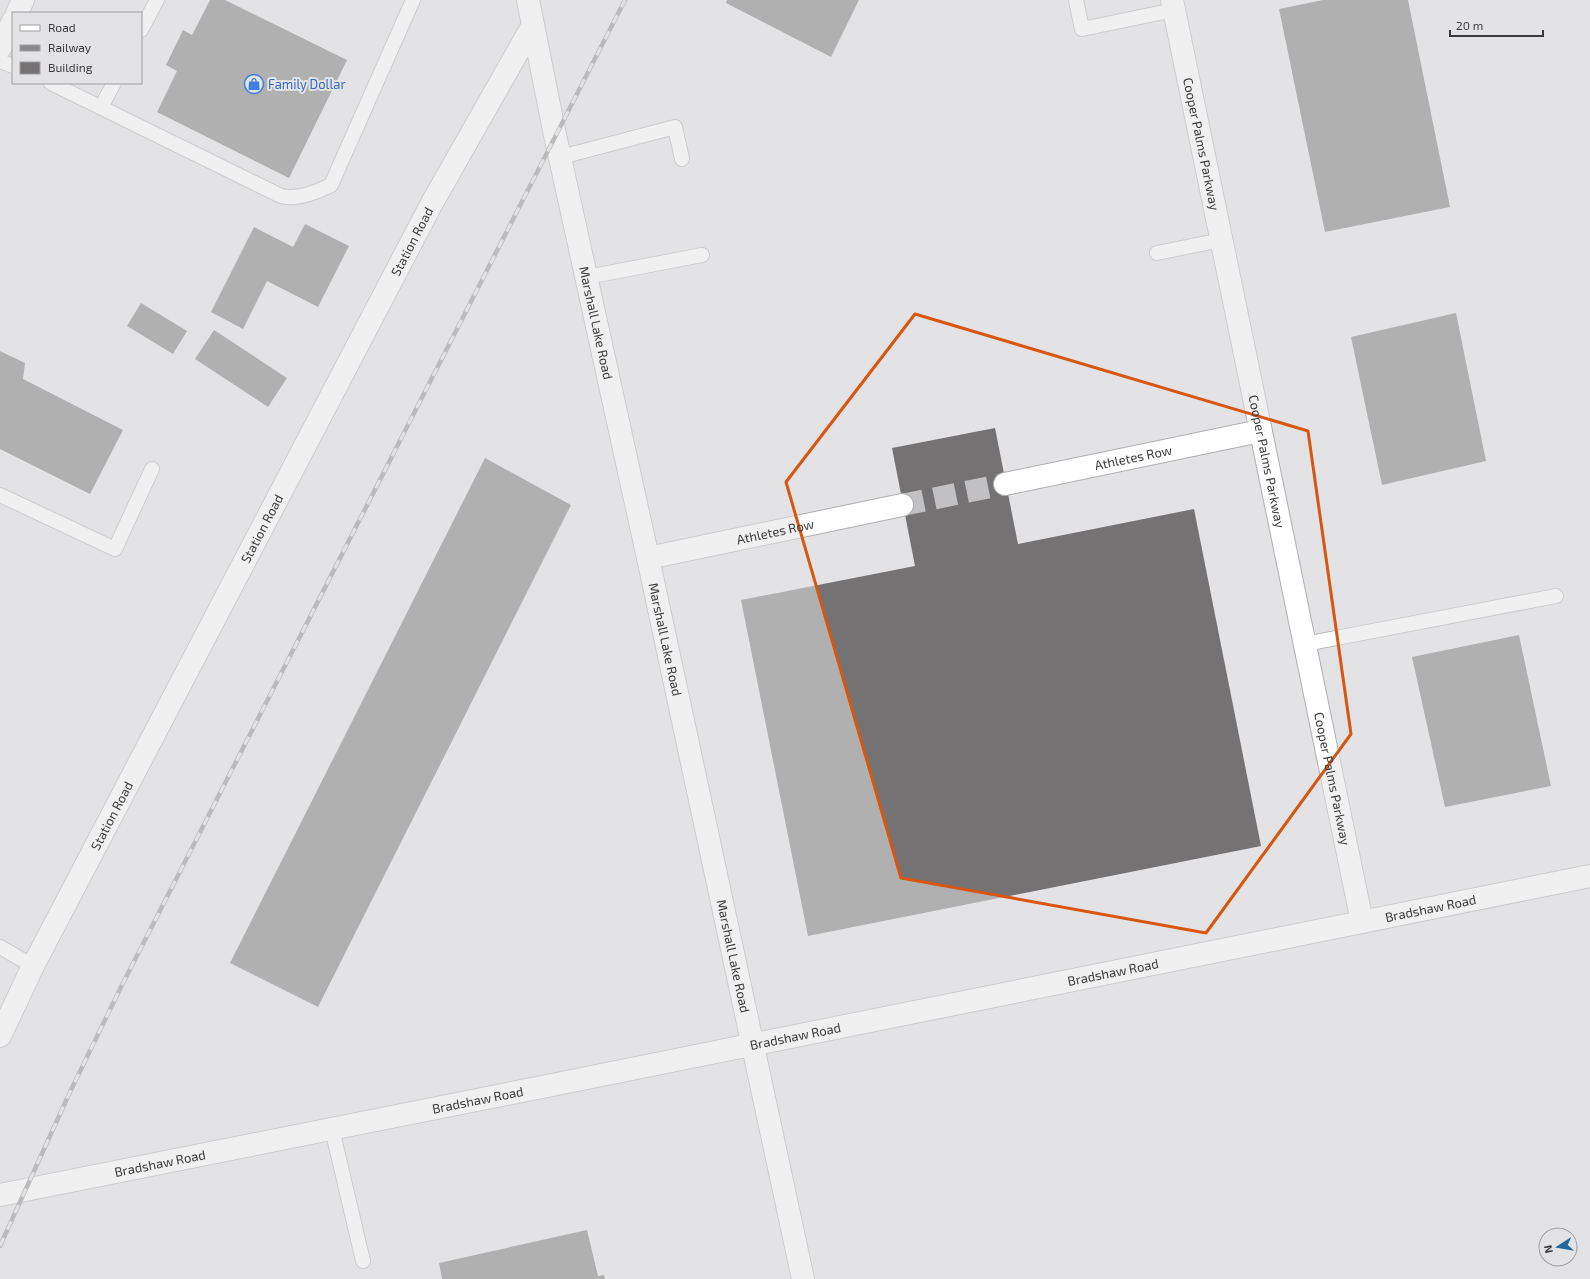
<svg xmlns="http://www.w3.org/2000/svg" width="1590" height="1279" viewBox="0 0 1590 1279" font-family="'Exo 2',sans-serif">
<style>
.building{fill:#747272}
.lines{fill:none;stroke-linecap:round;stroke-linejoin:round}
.minor-tunnel{stroke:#c1c1c3;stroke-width:22;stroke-dasharray:22 11;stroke-linecap:butt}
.service-casing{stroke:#afafb0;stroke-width:16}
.minor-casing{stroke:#afafb0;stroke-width:24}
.tertiary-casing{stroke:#afafb0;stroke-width:24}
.primary-casing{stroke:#afafb0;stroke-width:24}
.service{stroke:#fff;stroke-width:14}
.minor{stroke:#fff;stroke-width:22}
.tertiary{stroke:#fff;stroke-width:22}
.primary{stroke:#fff;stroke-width:22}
.rail-casing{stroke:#8a8a8c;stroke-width:4.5}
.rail{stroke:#e3e3e5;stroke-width:3;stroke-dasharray:9;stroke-linecap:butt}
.marked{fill:none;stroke:#d75611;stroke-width:3;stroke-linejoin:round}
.labels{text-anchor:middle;stroke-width:4;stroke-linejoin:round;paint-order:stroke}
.shop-label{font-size:13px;fill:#366cbe;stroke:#e3e3e5;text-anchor:start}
.street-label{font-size:13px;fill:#3a3a3b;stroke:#e3e3e5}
</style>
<rect width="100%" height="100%" fill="#e3e3e5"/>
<path class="building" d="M 210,0 L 225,0 L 347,60 L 289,178 L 157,112 L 177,71 L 166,65 L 183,30 L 192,35 Z
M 727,0 L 859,0 L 831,57 L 726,3 Z
M 1323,0 L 1408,0 L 1450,207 L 1325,232 L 1279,9 Z
M 305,224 L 349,246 L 318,307 L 267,281 L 243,329 L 211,312 L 254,227 L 293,247 Z
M 141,303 L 187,331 L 173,354 L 127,326 Z
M 1456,313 L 1486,461 L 1382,485 L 1351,337 Z
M 214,330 L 287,378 L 268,407 L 195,359 Z
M 0,351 L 25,363 L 23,379 L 123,430 L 90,494 L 0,449 Z
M 995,428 L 1018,544 L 1194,509 L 1261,846 L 808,936 L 741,600 L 915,566 L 892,448 Z
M 485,458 L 571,505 L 318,1007 L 230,963 Z
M 1519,635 L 1551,786 L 1445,807 L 1412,657 Z
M 587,1230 L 598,1276 L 604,1275 L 605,1279 L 442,1279 L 439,1263 Z"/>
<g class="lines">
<path class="minor-tunnel" d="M 902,505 L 1005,484"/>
<g class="service-casing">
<path id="service" d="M 1076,0 L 1082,29 L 1174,10
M 141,30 L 157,0
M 0,61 L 13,66
M 51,83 L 281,196 C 296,200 317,192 331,185 L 413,0
M 101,107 L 114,83
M 561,157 L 675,127 L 682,159
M 1157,253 L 1221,240
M 587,277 L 702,255
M 0,495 L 115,549 L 152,469
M 1305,644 L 1556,596
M 0,947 L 33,966
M 332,1129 L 363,1261"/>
</g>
<g class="minor-casing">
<g id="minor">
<path id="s1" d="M 528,0 L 555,135 L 648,558 L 803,1279"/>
<path id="s2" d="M 1172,0 L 1362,922"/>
<path id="s3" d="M 1005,484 L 1260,431"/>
<path id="s4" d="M 648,558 L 902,505"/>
<path id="s5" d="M 0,1036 L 33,966 L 432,203 L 533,25"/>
</g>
</g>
<g class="tertiary-casing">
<g id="tertiary">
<path id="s6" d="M 0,1195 L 557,1084 L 1590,876"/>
</g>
</g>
<g class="primary-casing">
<path id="primary" d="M 17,13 L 23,0
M 0,48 L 13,21"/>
</g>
<use href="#service" class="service"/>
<use href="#minor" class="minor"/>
<use href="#tertiary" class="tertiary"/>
<use href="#primary" class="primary"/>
<g class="rail-casing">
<path id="rail" d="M 0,1246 L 70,1092 L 121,987 L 625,0"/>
</g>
<use href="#rail" class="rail"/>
</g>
<path d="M0 0H1590V1279H0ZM 915,314 L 1308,431 L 1351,734 L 1206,933 L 901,878 L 786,482 Z" fill="#e3e3e5" fill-opacity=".55" fill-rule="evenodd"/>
<path class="marked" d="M 915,314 L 1308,431 L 1351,734 L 1206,933 L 901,878 L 786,482 Z"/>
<defs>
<g id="shop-ring" transform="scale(1)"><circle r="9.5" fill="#e3e3e5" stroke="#3f7fe0" stroke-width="1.5"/><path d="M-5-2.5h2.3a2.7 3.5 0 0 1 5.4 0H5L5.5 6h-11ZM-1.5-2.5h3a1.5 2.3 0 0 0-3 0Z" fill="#3f7fe0"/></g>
</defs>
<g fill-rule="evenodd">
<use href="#shop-ring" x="254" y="84"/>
</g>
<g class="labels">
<g class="shop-label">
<text x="268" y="89">Family Dollar</text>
</g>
<g class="street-label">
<text dy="5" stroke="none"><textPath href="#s2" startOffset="147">Cooper Palms Parkway</textPath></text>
<text dy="5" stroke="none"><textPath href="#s5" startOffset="895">Station Road</textPath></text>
<text dy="5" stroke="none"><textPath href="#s1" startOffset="330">Marshall Lake Road</textPath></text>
<text dy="5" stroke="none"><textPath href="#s3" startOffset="131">Athletes Row</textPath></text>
<text dy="5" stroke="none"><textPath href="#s2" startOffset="471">Cooper Palms Parkway</textPath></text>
<text dy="5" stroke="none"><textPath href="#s5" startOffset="571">Station Road</textPath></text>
<text dy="5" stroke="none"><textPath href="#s4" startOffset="130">Athletes Row</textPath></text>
<text dy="5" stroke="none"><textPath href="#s1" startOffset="654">Marshall Lake Road</textPath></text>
<text dy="5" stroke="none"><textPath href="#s2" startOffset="795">Cooper Palms Parkway</textPath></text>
<text dy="5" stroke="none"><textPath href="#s5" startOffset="247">Station Road</textPath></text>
<text dy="5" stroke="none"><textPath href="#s6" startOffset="1459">Bradshaw Road</textPath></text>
<text dy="5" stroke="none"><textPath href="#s1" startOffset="978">Marshall Lake Road</textPath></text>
<text dy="5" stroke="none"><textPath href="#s6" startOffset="1135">Bradshaw Road</textPath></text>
<text dy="5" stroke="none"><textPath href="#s6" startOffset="811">Bradshaw Road</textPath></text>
<text dy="5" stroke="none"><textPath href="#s6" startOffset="487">Bradshaw Road</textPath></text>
<text dy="5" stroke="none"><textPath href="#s6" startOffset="163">Bradshaw Road</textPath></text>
</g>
</g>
<rect x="12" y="12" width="130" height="72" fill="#e3e3e5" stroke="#9f9fa1"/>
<rect x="20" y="25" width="20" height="6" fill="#ffffff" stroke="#9f9fa1"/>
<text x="48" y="32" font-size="12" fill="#3a3a3b">Road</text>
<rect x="20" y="45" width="20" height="6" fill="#8a8a8c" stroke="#9f9fa1"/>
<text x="48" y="52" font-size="12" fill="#3a3a3b">Railway</text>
<rect x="20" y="62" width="20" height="12" fill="#747272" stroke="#9f9fa1"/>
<text x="48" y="72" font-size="12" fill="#3a3a3b">Building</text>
<g transform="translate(1558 1247) rotate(258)"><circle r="19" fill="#e3e3e5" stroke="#9f9fa1"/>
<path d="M0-3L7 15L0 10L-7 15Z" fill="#226a9e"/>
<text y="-6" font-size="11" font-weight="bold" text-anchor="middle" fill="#3a3a3b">N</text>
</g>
<path d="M1450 30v6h93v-6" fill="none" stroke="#3a3a3b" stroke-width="2"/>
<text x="1456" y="30" font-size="12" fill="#3a3a3b" stroke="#e3e3e5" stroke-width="3" paint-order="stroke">20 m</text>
</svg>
